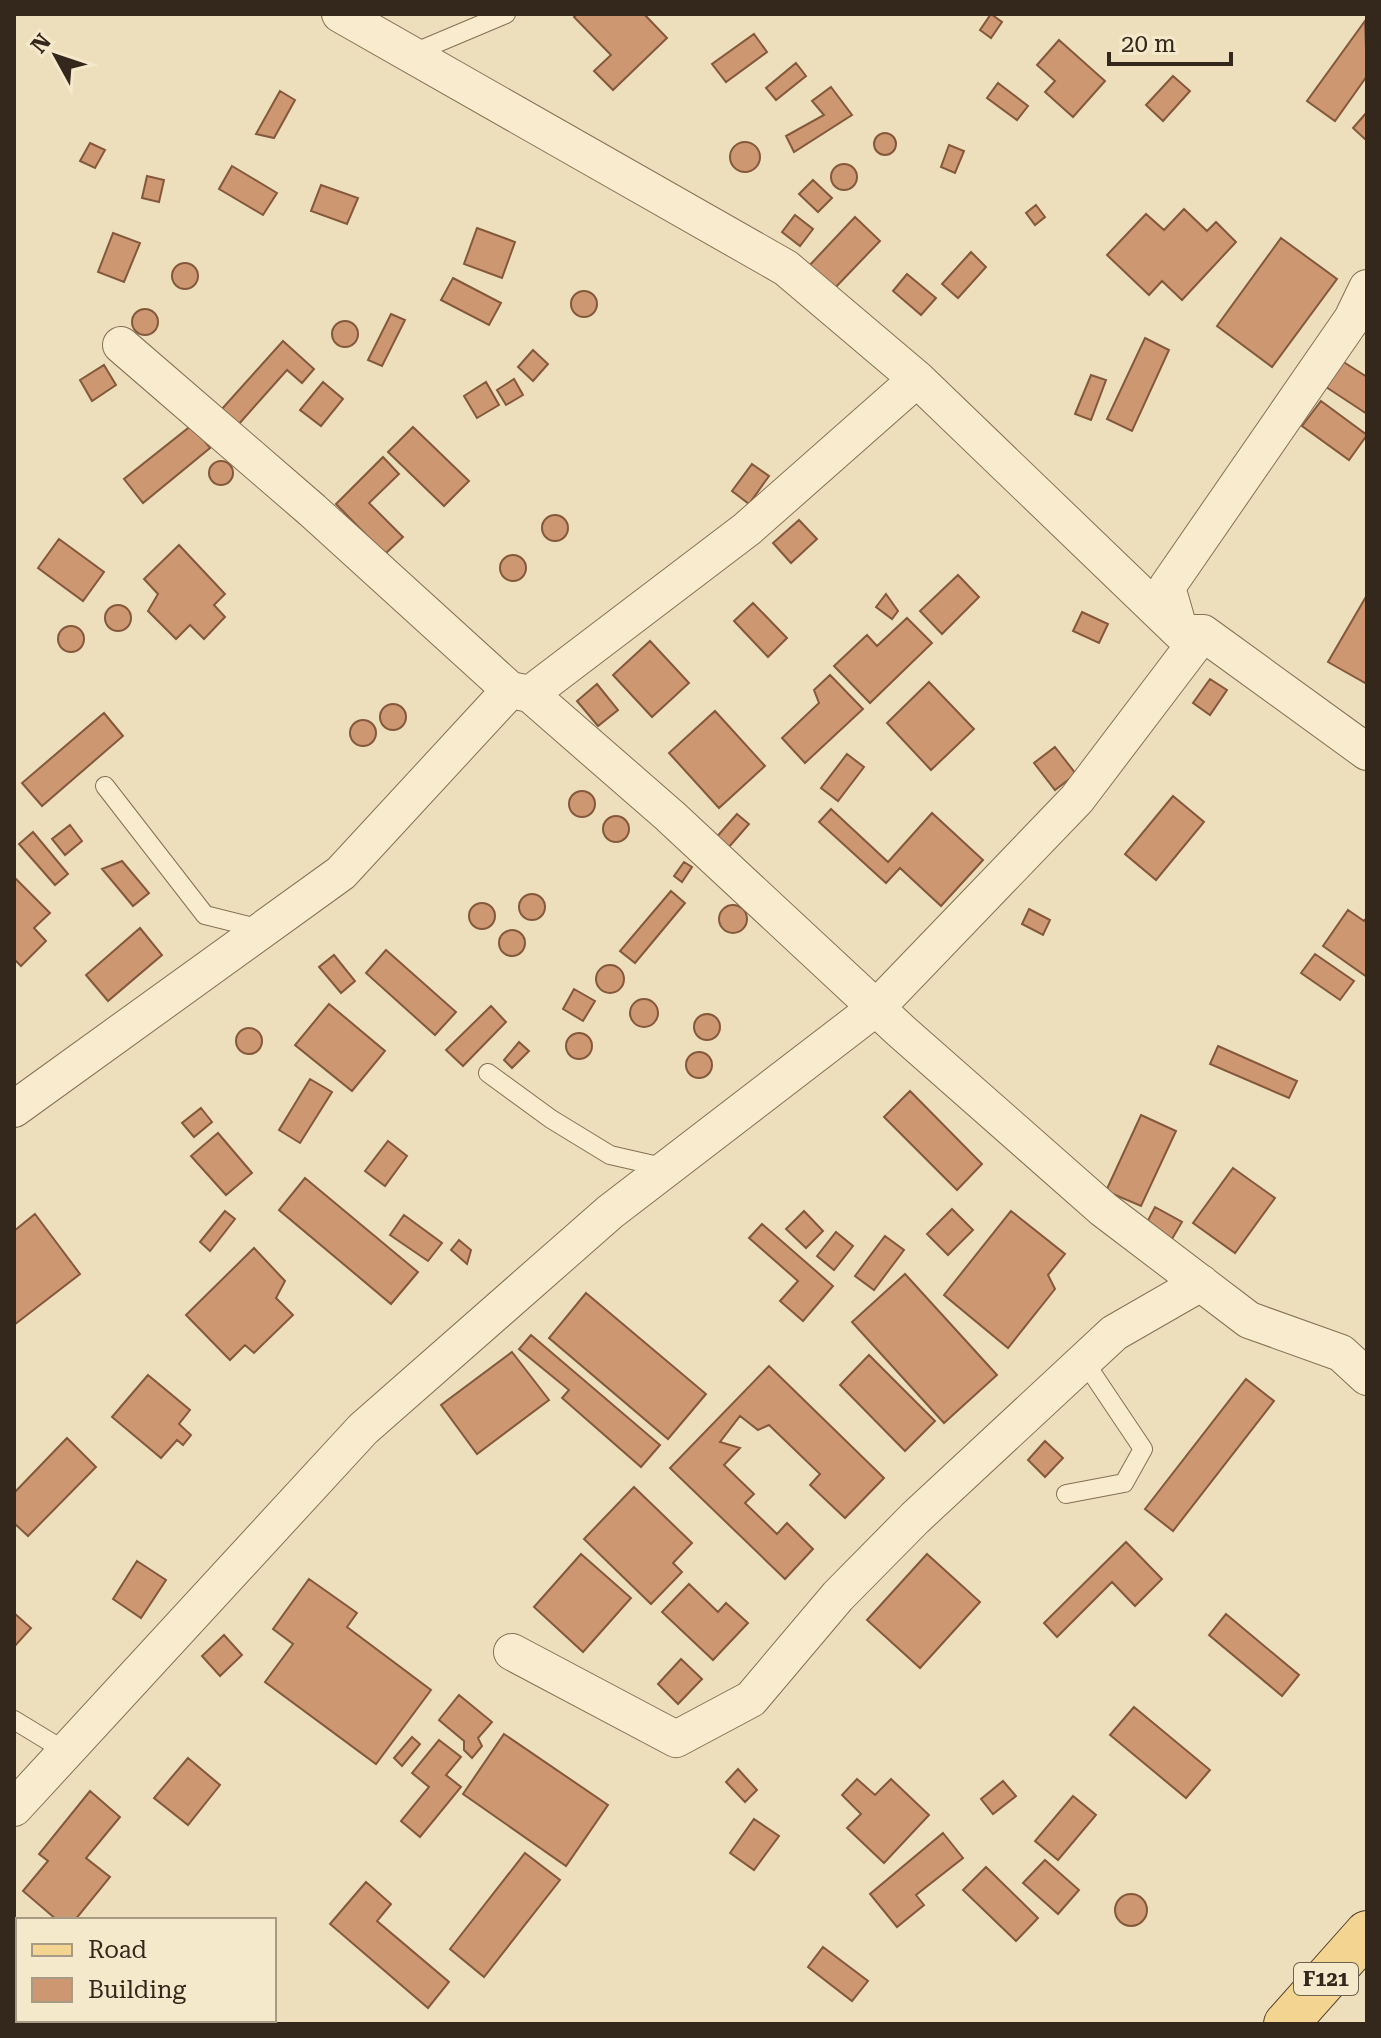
<svg xmlns="http://www.w3.org/2000/svg" width="1381" height="2038" viewBox="0 0 1381 2038" font-family="'Roboto Serif',serif">
<style>
.building{fill:#cc9771;stroke:#84583b;stroke-width:2}
.lines{fill:none;stroke-linecap:round;stroke-linejoin:round}
.lane-casing{stroke:#856f55;stroke-width:20}
.street-casing{stroke:#856f55;stroke-width:38}
.primary-casing{stroke:#523d2a;stroke-width:46}
.lane{stroke:#f9ecce;stroke-width:18}
.street{stroke:#f9ecce;stroke-width:36}
.primary{stroke:#f3d591;stroke-width:44}
.labels{text-anchor:middle;stroke-width:8;stroke-linejoin:round;paint-order:stroke}
.shield{fill:#f5e9cb;stroke:#6e6150;stroke-width:2}
.shield-label{font-size:20px;font-weight:bold;fill:#34271b}
</style>
<rect width="100%" height="100%" fill="#eedfbc"/>
<path class="building" d="M 577,14 L 644,14 L 667,38 L 613,90 L 594,71 L 611,55 L 574,17 Z
M 991,14 L 1002,22 L 991,38 L 980,30 Z
M 1365,21 L 1367,76 L 1335,121 L 1307,101 Z
M 754,34 L 767,52 L 726,82 L 712,64 Z
M 1059,40 L 1105,81 L 1073,117 L 1045,92 L 1055,81 L 1037,65 Z
M 796,63 L 806,76 L 776,100 L 766,88 Z
M 1173,76 L 1190,91 L 1163,121 L 1146,105 Z
M 998,83 L 1028,106 L 1017,120 L 987,98 Z
M 831,87 L 852,115 L 794,152 L 786,136 L 824,115 L 812,101 Z
M 280,91 L 295,100 L 274,138 L 256,134 Z
M 1367,112 L 1367,141 L 1353,128 Z
M874 144a11 11 0 1 1 22 0a11 11 0 1 1-22 0Z
M730 157a15 15 0 1 1 30 0a15 15 0 1 1-30 0Z
M 90,143 L 105,150 L 95,168 L 80,161 Z
M 949,145 L 964,151 L 955,173 L 941,167 Z
M831 177a13 13 0 1 1 26 0a13 13 0 1 1-26 0Z
M 232,166 L 277,193 L 263,215 L 219,189 Z
M 147,176 L 164,180 L 159,202 L 142,198 Z
M 813,180 L 832,198 L 818,212 L 799,194 Z
M 321,185 L 358,198 L 347,224 L 311,211 Z
M 1036,205 L 1045,217 L 1035,225 L 1026,213 Z
M 1184,209 L 1207,231 L 1216,222 L 1236,242 L 1182,300 L 1162,281 L 1149,295 L 1107,255 L 1146,214 L 1164,230 Z
M 795,215 L 813,229 L 800,246 L 782,232 Z
M 855,217 L 880,241 L 832,291 L 807,268 Z
M 477,228 L 515,242 L 502,278 L 464,264 Z
M 113,233 L 140,243 L 124,282 L 98,272 Z
M 1281,238 L 1337,279 L 1272,367 L 1217,326 Z
M 971,252 L 986,267 L 958,298 L 942,284 Z
M172 276a13 13 0 1 1 26 0a13 13 0 1 1-26 0Z
M 907,274 L 936,298 L 921,315 L 893,291 Z
M 453,278 L 501,303 L 489,325 L 441,300 Z
M571 304a13 13 0 1 1 26 0a13 13 0 1 1-26 0Z
M132 322a13 13 0 1 1 26 0a13 13 0 1 1-26 0Z
M 391,314 L 405,320 L 382,366 L 368,360 Z
M332 334a13 13 0 1 1 26 0a13 13 0 1 1-26 0Z
M 1145,338 L 1169,350 L 1132,431 L 1107,419 Z
M 283,341 L 314,369 L 302,383 L 287,370 L 238,425 L 221,410 Z
M 533,350 L 548,364 L 533,381 L 518,367 Z
M 1342,361 L 1367,377 L 1367,414 L 1326,387 Z
M 104,365 L 116,385 L 92,401 L 80,380 Z
M 1091,375 L 1106,380 L 1091,420 L 1075,414 Z
M 514,379 L 523,395 L 506,405 L 497,390 Z
M 323,382 L 343,399 L 321,426 L 300,410 Z
M 486,382 L 499,405 L 477,418 L 464,396 Z
M 1321,401 L 1367,435 L 1349,460 L 1302,426 Z
M 192,425 L 210,448 L 143,503 L 124,479 Z
M 413,427 L 469,481 L 444,506 L 388,452 Z
M 383,457 L 399,474 L 369,503 L 403,537 L 385,554 L 336,504 Z
M209 473a12 12 0 1 1 24 0a12 12 0 1 1-24 0Z
M 752,464 L 769,476 L 749,504 L 732,491 Z
M542 528a13 13 0 1 1 26 0a13 13 0 1 1-26 0Z
M 799,520 L 817,539 L 791,563 L 773,543 Z
M 59,539 L 104,572 L 83,601 L 38,568 Z
M 179,545 L 225,594 L 214,605 L 225,617 L 204,639 L 190,625 L 176,639 L 148,611 L 158,594 L 144,579 Z
M500 568a13 13 0 1 1 26 0a13 13 0 1 1-26 0Z
M 958,575 L 979,597 L 942,634 L 920,611 Z
M 886,594 L 898,611 L 892,619 L 876,607 Z
M 1367,595 L 1367,684 L 1328,662 Z
M 753,603 L 787,638 L 768,657 L 734,621 Z
M105 618a13 13 0 1 1 26 0a13 13 0 1 1-26 0Z
M 1082,612 L 1108,624 L 1099,643 L 1073,631 Z
M 907,618 L 932,643 L 870,703 L 834,666 L 867,635 L 877,646 Z
M58 639a13 13 0 1 1 26 0a13 13 0 1 1-26 0Z
M 650,641 L 689,683 L 652,717 L 613,675 Z
M 830,675 L 863,709 L 805,763 L 782,738 L 819,703 L 814,690 Z
M 1210,679 L 1227,690 L 1210,715 L 1193,703 Z
M 929,682 L 974,729 L 931,770 L 887,723 Z
M 597,684 L 618,710 L 598,726 L 577,701 Z
M380 717a13 13 0 1 1 26 0a13 13 0 1 1-26 0Z
M 715,711 L 765,766 L 719,808 L 669,753 Z
M 104,713 L 123,736 L 42,806 L 22,783 Z
M350 733a13 13 0 1 1 26 0a13 13 0 1 1-26 0Z
M 1055,747 L 1076,774 L 1055,790 L 1034,763 Z
M 847,754 L 864,767 L 838,801 L 821,788 Z
M569 804a13 13 0 1 1 26 0a13 13 0 1 1-26 0Z
M 1173,796 L 1204,822 L 1156,880 L 1125,854 Z
M 831,809 L 888,862 L 932,813 L 983,860 L 941,906 L 900,868 L 886,883 L 819,822 Z
M 737,814 L 749,824 L 729,847 L 714,840 Z
M603 829a13 13 0 1 1 26 0a13 13 0 1 1-26 0Z
M 70,825 L 82,841 L 65,855 L 52,839 Z
M 33,832 L 68,874 L 55,885 L 19,844 Z
M 122,861 L 149,893 L 133,906 L 102,869 Z
M 684,862 L 692,867 L 682,882 L 674,876 Z
M 14,877 L 50,913 L 34,928 L 46,941 L 21,966 L 14,959 Z
M 671,891 L 685,903 L 635,963 L 620,951 Z
M519 907a13 13 0 1 1 26 0a13 13 0 1 1-26 0Z
M469 916a13 13 0 1 1 26 0a13 13 0 1 1-26 0Z
M719 919a14 14 0 1 1 28 0a14 14 0 1 1-28 0Z
M 1029,909 L 1050,920 L 1043,935 L 1022,924 Z
M 1348,910 L 1364,921 L 1367,917 L 1367,977 L 1323,946 Z
M 140,928 L 162,955 L 108,1001 L 86,975 Z
M499 943a13 13 0 1 1 26 0a13 13 0 1 1-26 0Z
M 386,950 L 456,1012 L 435,1035 L 366,973 Z
M 1315,954 L 1354,981 L 1340,1000 L 1301,973 Z
M 334,955 L 355,981 L 341,993 L 319,967 Z
M596 979a14 14 0 1 1 28 0a14 14 0 1 1-28 0Z
M 574,989 L 595,1001 L 583,1021 L 563,1009 Z
M630 1013a14 14 0 1 1 28 0a14 14 0 1 1-28 0Z
M 329,1004 L 385,1051 L 352,1091 L 295,1045 Z
M 491,1006 L 506,1022 L 463,1066 L 446,1050 Z
M694 1027a13 13 0 1 1 26 0a13 13 0 1 1-26 0Z
M236 1041a13 13 0 1 1 26 0a13 13 0 1 1-26 0Z
M566 1046a13 13 0 1 1 26 0a13 13 0 1 1-26 0Z
M 519,1042 L 529,1051 L 512,1068 L 504,1060 Z
M 1218,1046 L 1297,1081 L 1289,1098 L 1210,1064 Z
M686 1065a13 13 0 1 1 26 0a13 13 0 1 1-26 0Z
M 310,1079 L 332,1092 L 300,1143 L 279,1130 Z
M 910,1091 L 982,1164 L 957,1190 L 884,1117 Z
M 201,1108 L 212,1122 L 194,1137 L 182,1123 Z
M 1141,1115 L 1176,1131 L 1141,1206 L 1106,1191 Z
M 218,1133 L 252,1173 L 226,1195 L 191,1156 Z
M 388,1141 L 407,1156 L 385,1186 L 365,1171 Z
M 1233,1168 L 1275,1198 L 1235,1253 L 1193,1223 Z
M 305,1178 L 418,1272 L 391,1304 L 279,1210 Z
M 1155,1207 L 1182,1222 L 1172,1239 L 1146,1224 Z
M 952,1209 L 973,1230 L 948,1255 L 927,1234 Z
M 225,1211 L 235,1219 L 210,1251 L 200,1242 Z
M 804,1211 L 823,1231 L 806,1248 L 786,1229 Z
M 1011,1211 L 1065,1254 L 1048,1275 L 1055,1289 L 1008,1348 L 944,1295 Z
M 35,1214 L 80,1274 L 14,1325 L 14,1231 Z
M 404,1215 L 442,1243 L 428,1261 L 390,1235 Z
M 762,1224 L 833,1286 L 803,1321 L 780,1301 L 798,1281 L 749,1238 Z
M 836,1232 L 853,1246 L 834,1270 L 817,1256 Z
M 885,1236 L 904,1250 L 874,1290 L 855,1276 Z
M 459,1240 L 471,1250 L 467,1264 L 451,1250 Z
M 254,1248 L 285,1281 L 276,1298 L 293,1315 L 254,1353 L 245,1345 L 230,1360 L 186,1315 Z
M 905,1274 L 997,1375 L 944,1423 L 852,1322 Z
M 586,1293 L 706,1394 L 668,1439 L 549,1338 Z
M 531,1335 L 660,1445 L 641,1467 L 562,1398 L 569,1390 L 519,1349 Z
M 512,1352 L 549,1400 L 477,1454 L 441,1405 Z
M 869,1355 L 935,1421 L 905,1451 L 840,1385 Z
M 769,1366 L 884,1478 L 845,1518 L 810,1485 L 820,1474 L 769,1425 L 758,1430 L 740,1416 L 720,1442 L 740,1448 L 724,1465 L 754,1494 L 745,1503 L 777,1534 L 787,1523 L 813,1549 L 785,1579 L 670,1468 Z
M 148,1375 L 190,1410 L 179,1424 L 191,1435 L 183,1445 L 177,1440 L 161,1458 L 112,1417 Z
M 1246,1379 L 1274,1401 L 1173,1531 L 1145,1509 Z
M 67,1438 L 96,1467 L 28,1536 L 14,1523 L 14,1493 Z
M 1045,1441 L 1063,1458 L 1045,1477 L 1028,1460 Z
M 634,1487 L 692,1543 L 673,1563 L 682,1572 L 651,1604 L 584,1539 Z
M 1126,1542 L 1162,1579 L 1135,1606 L 1112,1582 L 1057,1637 L 1044,1623 Z
M 581,1554 L 631,1598 L 583,1652 L 534,1607 Z
M 927,1554 L 980,1602 L 920,1668 L 867,1620 Z
M 137,1561 L 166,1580 L 141,1618 L 113,1599 Z
M 309,1579 L 357,1613 L 347,1627 L 431,1690 L 376,1764 L 265,1682 L 293,1644 L 273,1629 Z
M 689,1584 L 718,1612 L 726,1603 L 748,1623 L 713,1660 L 662,1612 Z
M 14,1613 L 31,1628 L 14,1647 Z
M 1226,1614 L 1299,1675 L 1282,1696 L 1209,1635 Z
M 224,1635 L 242,1655 L 220,1676 L 202,1656 Z
M 681,1659 L 702,1679 L 678,1704 L 658,1684 Z
M 459,1695 L 492,1722 L 478,1738 L 482,1746 L 472,1758 L 464,1750 L 464,1741 L 439,1720 Z
M 1134,1707 L 1210,1770 L 1186,1798 L 1110,1735 Z
M 504,1734 L 608,1805 L 566,1866 L 463,1794 Z
M 412,1737 L 420,1744 L 402,1766 L 394,1758 Z
M 439,1740 L 461,1757 L 446,1775 L 461,1787 L 420,1837 L 401,1821 L 429,1787 L 412,1773 Z
M 188,1758 L 220,1785 L 188,1825 L 154,1798 Z
M 738,1769 L 757,1790 L 745,1802 L 726,1782 Z
M 857,1779 L 875,1795 L 891,1779 L 929,1815 L 884,1863 L 847,1828 L 861,1814 L 842,1795 Z
M 1003,1781 L 1016,1796 L 993,1814 L 981,1799 Z
M 90,1791 L 120,1817 L 86,1858 L 110,1877 L 75,1920 L 57,1920 L 23,1891 L 48,1861 L 39,1854 Z
M 1073,1796 L 1096,1815 L 1058,1860 L 1035,1841 Z
M 754,1819 L 779,1836 L 754,1870 L 730,1853 Z
M 943,1833 L 963,1858 L 916,1895 L 924,1905 L 897,1927 L 870,1894 Z
M 525,1853 L 560,1880 L 484,1977 L 450,1949 Z
M 1045,1860 L 1079,1890 L 1058,1914 L 1023,1883 Z
M 986,1867 L 1038,1918 L 1016,1941 L 963,1890 Z
M 366,1882 L 391,1904 L 377,1921 L 449,1982 L 428,2008 L 330,1924 Z
M1115 1910a16 16 0 1 1 32 0a16 16 0 1 1-32 0Z
M 823,1947 L 868,1981 L 852,2001 L 808,1967 Z"/>
<g class="lines">
<g class="lane-casing">
<path id="lane" d="M 411,54 L 506,14
M 105,786 L 205,915 L 261,929
M 488,1073 L 551,1119 L 610,1155 L 667,1168
M 1066,1494 L 1124,1483 L 1143,1449 L 1084,1361
M 14,1720 L 70,1754"/>
</g>
<g class="street-casing">
<path id="street" d="M 340,14 L 786,268 L 917,379 L 1181,633 L 1203,633 L 1367,752
M 121,345 L 312,510 L 510,690 L 530,694 L 670,816 L 901,1031 L 1103,1209 L 1249,1320 L 1341,1353 L 1367,1377
M 1180,632 L 1167,587 L 1352,319 L 1367,288
M 530,694 L 747,529 L 917,379
M 14,1109 L 341,873 L 510,690
M 512,1652 L 676,1739 L 751,1699 L 838,1596 L 915,1518 L 1114,1333 L 1201,1283
M 14,1808 L 363,1429 L 610,1212 L 877,1007 L 1077,799 L 1203,633"/>
</g>
<g class="primary-casing">
<path id="primary" d="M 1286,2024 L 1367,1933"/>
</g>
<use href="#lane" class="lane"/>
<use href="#street" class="street"/>
<use href="#primary" class="primary"/>
</g>
<g class="labels">
<rect class="shield" x="1294" y="1963" width="64" height="32" rx="6"/>
<g class="shield-label">
<text x="1326" y="1986">F121</text>
</g>
</g>
<rect width="1381" height="2038" fill="none" stroke="#34271b" stroke-width="32"/>
<rect x="16" y="1918" width="260" height="104" fill="#f5e9cb" stroke="#a89b85" stroke-width="2"/>
<rect x="32" y="1944" width="40" height="12" fill="#f3d591" stroke="#a89b85" stroke-width="2"/>
<text x="88" y="1958" font-size="24" fill="#34271b">Road</text>
<rect x="32" y="1978" width="40" height="24" fill="#cc9771" stroke="#a89b85" stroke-width="2"/>
<text x="88" y="1998" font-size="24" fill="#34271b">Building</text>
<g transform="translate(56 56) rotate(310)" stroke="#f5e9cb" stroke-width="6" paint-order="stroke">
<path d="M0-6L14 30L0 20L-14 30Z" fill="#34271b"/>
<text y="-12" font-size="22" font-weight="bold" text-anchor="middle" fill="#34271b">N</text>
</g>
<path d="M1109 52v12h122v-12" fill="none" stroke="#34271b" stroke-width="4"/>
<text x="1121" y="52" font-size="24" fill="#34271b" stroke="#f5e9cb" stroke-width="6" paint-order="stroke">20 m</text>
</svg>
